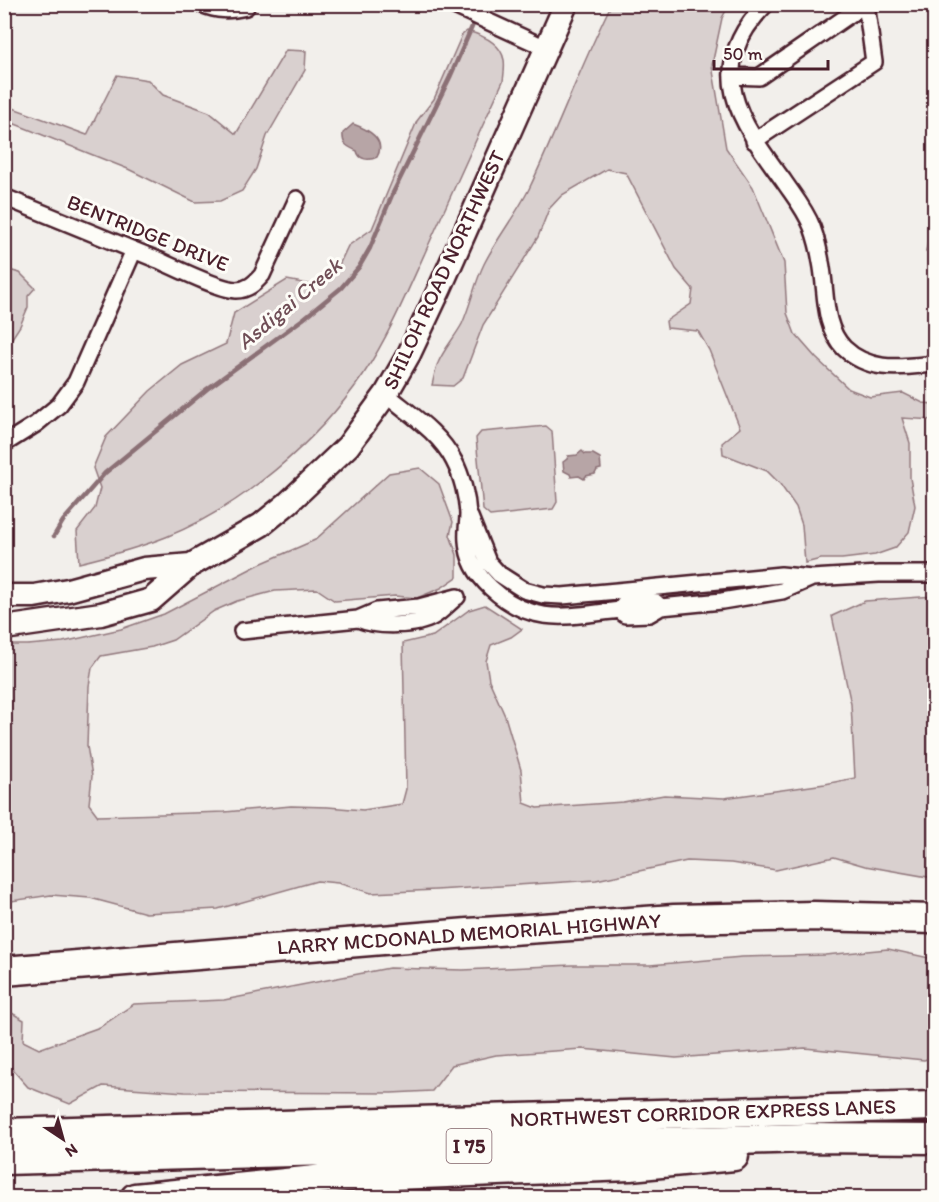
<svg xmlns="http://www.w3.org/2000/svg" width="939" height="1202" viewBox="0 0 939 1202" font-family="Itim,sans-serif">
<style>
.green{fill:#d9d0cf;stroke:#92787d;stroke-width:1.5}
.water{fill:#b7a5a6;stroke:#8b6f75;stroke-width:1.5}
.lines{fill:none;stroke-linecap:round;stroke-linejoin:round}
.stream{stroke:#8b6f75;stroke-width:4.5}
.street-casing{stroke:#4a1f2b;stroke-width:20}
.secondary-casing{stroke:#4a1f2b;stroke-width:27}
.highway-casing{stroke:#4a1f2b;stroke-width:33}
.street{stroke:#fdfcf7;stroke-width:15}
.secondary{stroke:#fdfcf7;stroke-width:22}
.highway{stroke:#fdfcf7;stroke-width:28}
.labels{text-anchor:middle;stroke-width:6;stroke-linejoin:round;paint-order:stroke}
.shield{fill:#fdfcf7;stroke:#806168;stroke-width:1.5}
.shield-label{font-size:20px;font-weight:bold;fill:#4a1f2b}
.street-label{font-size:21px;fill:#4a1f2b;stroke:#fdfcf7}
.water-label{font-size:22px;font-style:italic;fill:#704e56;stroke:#fdfcf7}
</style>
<rect width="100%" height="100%" fill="#f2efeb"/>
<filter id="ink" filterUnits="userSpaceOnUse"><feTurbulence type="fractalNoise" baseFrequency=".0167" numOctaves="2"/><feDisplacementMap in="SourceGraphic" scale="12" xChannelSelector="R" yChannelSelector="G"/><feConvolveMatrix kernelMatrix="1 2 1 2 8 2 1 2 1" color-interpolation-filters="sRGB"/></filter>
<g filter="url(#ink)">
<path class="green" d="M 611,5 L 729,5 L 722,18 L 712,65 L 726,148 L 753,187 L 784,263 L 787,313 L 795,334 L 816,358 L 849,389 L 870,397 L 903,393 L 923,403 L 934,404 L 934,420 L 902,418 L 910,443 L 910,478 L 915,506 L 909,532 L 895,548 L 875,555 L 842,559 L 821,559 L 805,563 L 802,525 L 796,507 L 780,484 L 767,471 L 723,454 L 722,443 L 740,428 L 709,350 L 698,331 L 667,328 L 666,321 L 691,304 L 693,289 L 676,269 L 626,173 L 607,169 L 562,195 L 549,209 L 538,237 L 483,325 L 463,378 L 453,386 L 432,385 C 434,378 435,369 438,363 C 444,349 455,337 462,324 C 471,304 475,282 484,264 C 497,238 516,215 529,189 C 558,128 581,65 611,5 Z
M 467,31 C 482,35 501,43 504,60 C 505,66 504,74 503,81 C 478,136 453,190 428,246 C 408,290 390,334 363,375 C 317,442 241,507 166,537 C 138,548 108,556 79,563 L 77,531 L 95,508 L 100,488 L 93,468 L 106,437 L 150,391 L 182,365 L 226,344 L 234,313 L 287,280 L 324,287 L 339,265 L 348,246 L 372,229 L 417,121 L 434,99 L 462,35 Z
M 286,50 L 306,51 L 305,70 L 267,136 L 256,169 L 242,191 L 220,201 L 195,202 L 128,169 L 5,120 L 5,105 L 87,135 L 117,75 L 148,80 L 163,95 L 209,112 L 236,134 Z
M 933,218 L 934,218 L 934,253 L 926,251 Z
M 5,269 L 20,273 L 35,288 L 28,296 L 28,307 L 20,326 L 5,349 Z
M 546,426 L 552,431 L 557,502 L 553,509 L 490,516 L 483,510 L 476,438 L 481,432 Z
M 420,468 L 439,484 L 453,522 L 450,535 L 457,555 L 457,577 L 441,588 L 417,598 L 395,596 L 335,601 L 317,589 L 275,591 L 237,601 L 214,611 L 173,640 L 152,647 L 101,656 L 92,668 L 89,686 L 87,746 L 92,776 L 89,804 L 98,816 L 225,812 L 291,806 L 328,807 L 363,810 L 402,804 L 406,789 L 403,643 L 433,636 L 469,610 L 485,605 L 522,629 L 511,637 L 491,645 L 486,661 L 489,680 L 505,716 L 521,770 L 524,803 L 537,808 L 623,802 L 664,795 L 724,798 L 825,784 L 855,778 L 851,704 L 832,616 L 865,601 L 934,596 L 934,878 L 865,866 L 834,857 L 776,870 L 731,863 L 687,861 L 596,880 L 436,890 L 371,893 L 338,883 L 317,881 L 218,909 L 146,913 L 90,898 L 51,895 L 5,902 L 5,645 L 28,645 L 63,642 L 121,629 L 164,614 L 260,564 L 315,540 L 389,473 Z
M 888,949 L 934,959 L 934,1057 L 924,1060 L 805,1048 L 676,1058 L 582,1049 L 496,1055 L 452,1065 L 432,1091 L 391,1093 L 185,1092 L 103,1086 L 70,1104 L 28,1087 L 5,1061 L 5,1009 L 24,1020 L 23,1041 L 39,1049 L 100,1027 L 134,1004 L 224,1000 L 389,968 L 463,970 L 572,965 L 650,965 L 742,957 L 825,955 Z"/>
<path class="water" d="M 353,124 C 367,129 387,139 377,157 C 369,161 359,160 357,151 C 347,146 342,145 343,133 Z
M 582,451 L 585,454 L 593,454 L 600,458 L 601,469 L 597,470 L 595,474 L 586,476 L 584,479 L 579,476 L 571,477 L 570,474 L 564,471 L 563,462 L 567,459 L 568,456 L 577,455 Z"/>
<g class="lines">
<path class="stream" d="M 54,536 L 63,521 L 105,473 L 207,389 L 303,319 L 341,288 L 359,267 L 370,248 L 392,195 L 450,77 L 482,4"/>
<g class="street-casing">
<path id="street" d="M 201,4 C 218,11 229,11 246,7
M 450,4 L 546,48
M 766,4 C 702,69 739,120 783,180 C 793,195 805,209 812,227 C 816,238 819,250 821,262 C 827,291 822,325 844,348 C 870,373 902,367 934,364
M 732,76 L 759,77 L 865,4
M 754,141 L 874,62 L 866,4
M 4,197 C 56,218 107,239 158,260 C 176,268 218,289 236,290 C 248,290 255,283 262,275 L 297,199
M 386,394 C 410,414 440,433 454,461 C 462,476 467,497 468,514 C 468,523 466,532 467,541 C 468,561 477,575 491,588 C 533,627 568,616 620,610 L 625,603 L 654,601 L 661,607 L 722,601 L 782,591 L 812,578
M 4,444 L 36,424 L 59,405 L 76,382 L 134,250
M 470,517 L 488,562 L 499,574 L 524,590 L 543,595 L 562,596 L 617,591 L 781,575 L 812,578 L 879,574 L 934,574
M 620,610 L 625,615 L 649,614 L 661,607
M 358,619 C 377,627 416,627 434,616 C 441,612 447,605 453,600
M 242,631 L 358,619 L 377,611 L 419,607 L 457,597"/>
</g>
<g class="secondary-casing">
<path id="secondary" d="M 4,596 L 34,596 L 68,590 L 144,569 L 191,565
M 4,628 L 101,614 L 151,600 L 191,565 L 261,525 L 288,503 L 348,446 L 386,394 L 409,354 L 440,288 L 566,4"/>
</g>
<g class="highway-casing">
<path id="highway" d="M 4,971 L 468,933 L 674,919 L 814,916 L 934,919
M 4,1133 L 934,1106
M 4,1160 L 806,1138 L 934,1139
M 135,1198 L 345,1177 L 630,1166 L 734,1156"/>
</g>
<use href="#street" class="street"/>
<use href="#secondary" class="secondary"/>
<use href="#highway" class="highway"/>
</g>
</g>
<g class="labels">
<rect class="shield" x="446.5" y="1129" width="45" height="34" rx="4.5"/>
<g class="shield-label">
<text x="469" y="1153">I 75</text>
</g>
<g class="street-label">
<text transform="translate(148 233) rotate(22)" y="7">BENTRIDGE DRIVE</text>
<text transform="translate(444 270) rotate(-65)" y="7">SHILOH ROAD NORTHWEST</text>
<text transform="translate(469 934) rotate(-4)" y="7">LARRY MCDONALD MEMORIAL HIGHWAY</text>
<text transform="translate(703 1113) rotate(-2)" y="7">NORTHWEST CORRIDOR EXPRESS LANES</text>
</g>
<g class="water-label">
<text transform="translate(289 303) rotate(-40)" y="8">Asdigai Creek</text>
</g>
</g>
<rect width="939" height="1202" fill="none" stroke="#fdfcf7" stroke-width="24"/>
<rect x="12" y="12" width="915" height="1178" fill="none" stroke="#4a1f2b" stroke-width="2" filter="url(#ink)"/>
<g transform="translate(63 1139) rotate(144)" stroke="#fdfcf7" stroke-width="4.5" paint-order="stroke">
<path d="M0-4.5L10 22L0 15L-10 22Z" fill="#4a1f2b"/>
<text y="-9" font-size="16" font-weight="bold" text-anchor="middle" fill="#4a1f2b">N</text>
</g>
<path d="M714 60v9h114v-9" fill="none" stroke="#4a1f2b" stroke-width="3"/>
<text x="723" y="60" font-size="18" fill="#4a1f2b" stroke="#fdfcf7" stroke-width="4.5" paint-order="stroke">50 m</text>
</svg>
